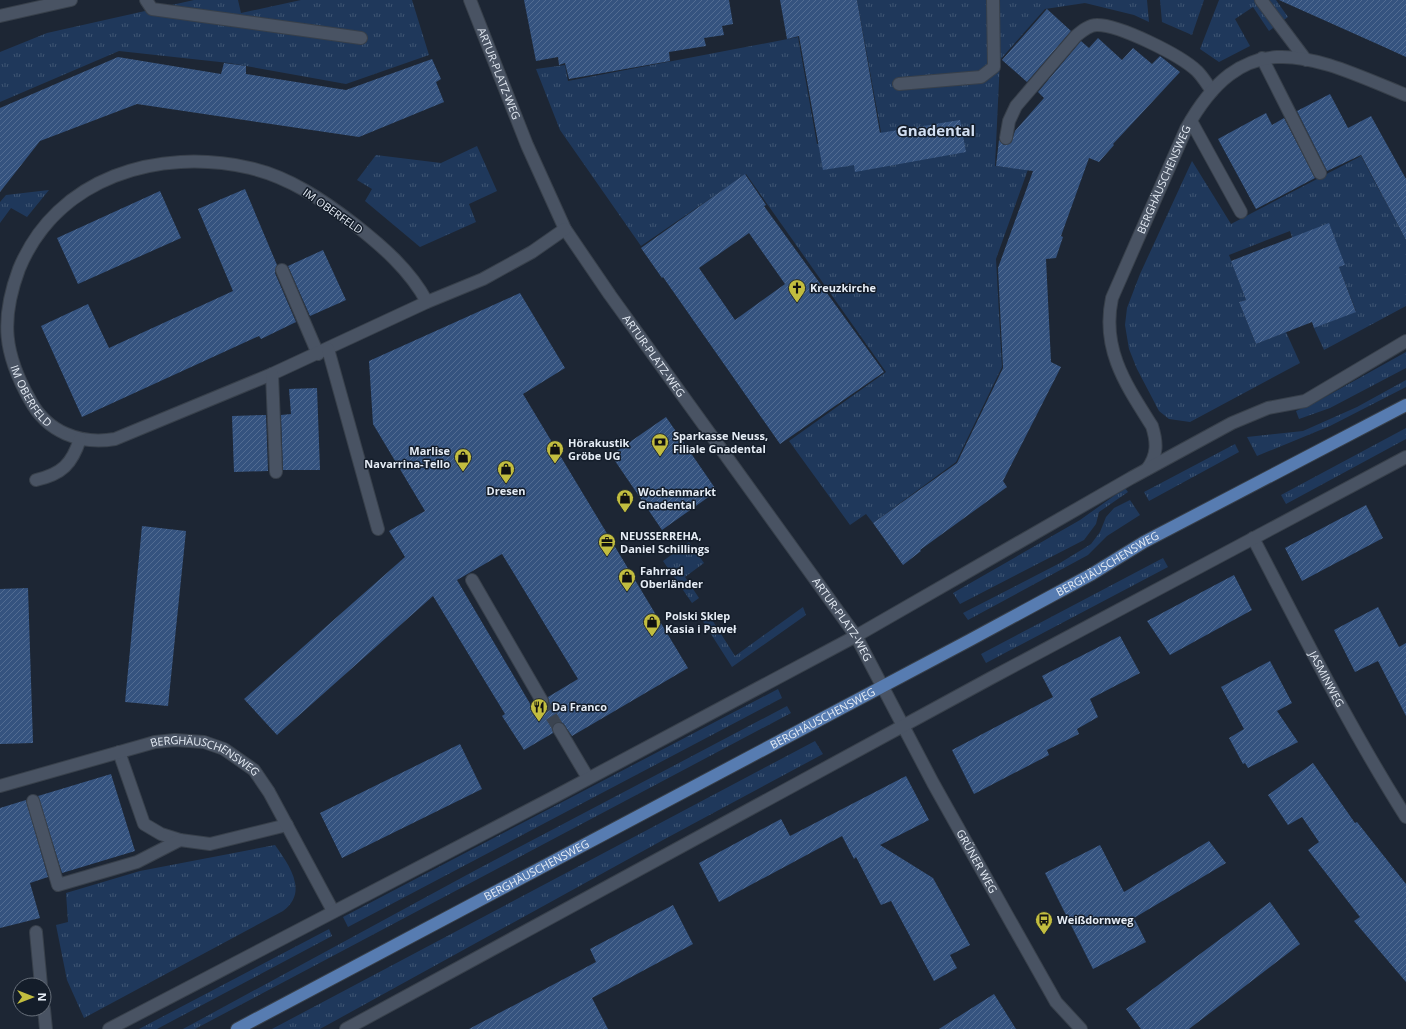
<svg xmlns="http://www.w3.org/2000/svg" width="1406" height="1029" viewBox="0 0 1406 1029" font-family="'Open Sans',sans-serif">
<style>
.grass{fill:url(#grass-tufts)}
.building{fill:url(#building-hatch);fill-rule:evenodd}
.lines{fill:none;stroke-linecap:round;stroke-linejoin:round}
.minor-tunnel{stroke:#3b4451;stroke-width:12;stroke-dasharray:12 6;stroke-linecap:butt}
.minor-casing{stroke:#38404b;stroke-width:14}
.major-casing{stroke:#38404b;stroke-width:14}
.minor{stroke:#495363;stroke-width:12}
.major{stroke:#577cb1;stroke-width:12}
.labels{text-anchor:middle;stroke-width:3;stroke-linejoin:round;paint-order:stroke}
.street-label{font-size:11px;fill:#e5ecf5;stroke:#141d2a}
.poi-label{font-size:11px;font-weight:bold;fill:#e5ecf5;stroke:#141d2a;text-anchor:start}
.district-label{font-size:15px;font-weight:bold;fill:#d3e0f3;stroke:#141d2a}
</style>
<defs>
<pattern id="grass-tufts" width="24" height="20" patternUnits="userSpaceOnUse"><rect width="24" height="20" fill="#1f385b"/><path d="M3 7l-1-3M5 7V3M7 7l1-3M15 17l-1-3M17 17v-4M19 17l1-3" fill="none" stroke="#3f5573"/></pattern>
<pattern id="building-hatch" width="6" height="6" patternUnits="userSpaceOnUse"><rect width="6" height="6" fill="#35537f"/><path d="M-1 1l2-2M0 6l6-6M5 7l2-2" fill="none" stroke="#526c92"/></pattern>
</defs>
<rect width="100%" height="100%" fill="#1d2634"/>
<path class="grass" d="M 194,0 L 238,0 L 241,13 L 301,0 L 412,0 L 429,55 L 346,84 L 229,63 L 119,51 L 0,102 L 0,52 L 47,33 Z
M 857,0 L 1147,0 L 1149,22 L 1134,15 L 1085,3 L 1045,9 L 1000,60 L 995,166 L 1011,168 L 1017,129 L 1036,147 L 996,259 L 1002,367 L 956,462 L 873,523 L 866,514 L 850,525 L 789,441 L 886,372 L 746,174 L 641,246 L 560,130 L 536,69 L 565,65 L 568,81 L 798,37 L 817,144 L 881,132 Z
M 1160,0 L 1204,0 L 1192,35 L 1162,22 Z
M 1219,0 L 1276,0 L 1288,17 L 1269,31 L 1253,7 L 1235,19 L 1250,46 L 1219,62 L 1200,49 Z
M 477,146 L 497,191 L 469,204 L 476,222 L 420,247 L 365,201 L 372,189 L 357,180 L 376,155 L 441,163 Z
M 1361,156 L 1406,240 L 1406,306 L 1324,350 L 1314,328 L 1356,311 L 1339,267 L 1345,265 L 1292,237 L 1290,231 L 1229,255 L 1246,300 L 1239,302 L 1256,344 L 1286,332 L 1300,363 L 1190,422 L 1169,419 L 1159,411 L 1137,369 L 1129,349 L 1125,325 L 1127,308 L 1140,274 L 1192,161 L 1231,224 Z
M 49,190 L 27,217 L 11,208 L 0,223 L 0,202 L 6,195 Z
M 1406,352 L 1406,368 L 1330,408 L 1299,419 L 1296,411 L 1318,401 Z
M 1406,380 L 1406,387 L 1330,426 L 1257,456 L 1247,437 L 1303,431 L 1357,407 Z
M 1406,428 L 1406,439 L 1286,504 L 1281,495 Z
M 1235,444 L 1239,452 L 1149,501 L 1144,492 Z
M 1125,488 L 1128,492 L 1099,512 L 1096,524 L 1084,540 L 960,604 L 953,593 L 1080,520 Z
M 1130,500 L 1140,515 L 1107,536 L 1088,555 L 968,620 L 963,613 L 1060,563 L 1091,544 L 1100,532 L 1106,517 L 1114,508 Z
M 689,542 L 704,563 L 685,577 L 699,598 L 692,603 L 663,561 Z
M 1163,558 L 1168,567 L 986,663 L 981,654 Z
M 803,607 L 806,615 L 732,667 L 702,620 L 709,615 L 735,656 Z
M 778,689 L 782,698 L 348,927 L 343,917 Z
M 787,706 L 791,713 L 195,1029 L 183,1029 L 474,871 Z
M 815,741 L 823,754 L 663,840 L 320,1029 L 272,1029 Z
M 275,845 C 289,865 309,892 283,911 L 84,1018 L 67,980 L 56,925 L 68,922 L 66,893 L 140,871 Z
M 329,929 L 332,936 L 157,1029 L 139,1029 Z"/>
<path class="building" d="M 524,0 L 729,0 L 733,24 L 722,26 L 724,35 L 704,38 L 706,46 L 669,52 L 670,61 L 569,79 L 565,63 L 559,65 L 558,57 L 536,61 Z
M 780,0 L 857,0 L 880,133 L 960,120 L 966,152 L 855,172 L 854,165 L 823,170 L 799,36 L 787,39 Z
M 1279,0 L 1406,0 L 1406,57 L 1384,47 Z
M 1047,9 L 1071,31 L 1027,82 L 1002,60 Z
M 1098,38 L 1122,60 L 1133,48 L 1152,64 L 1160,56 L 1180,72 L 1113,144 L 1114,145 L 1099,162 L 1089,158 L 1061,236 L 1063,237 L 1056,258 L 1046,259 L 1051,362 L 1061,367 L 1003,481 L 1007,487 L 920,550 L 921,551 L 903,565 L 873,523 L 957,463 L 1003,368 L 998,268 L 1033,171 L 996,166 L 999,140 L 1004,145 L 1011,143 L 1015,131 L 1044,98 L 1038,92 L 1081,41 L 1089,48 Z
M 118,57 L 221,74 L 224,63 L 246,66 L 246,74 L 346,90 L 432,59 L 441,79 L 436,82 L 444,102 L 359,137 L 137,104 L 40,141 L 0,192 L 0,108 Z
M 1330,94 L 1348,128 L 1371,116 L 1406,179 L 1406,240 L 1361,155 L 1327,171 L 1297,111 Z
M 1266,113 L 1272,125 L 1284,118 L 1315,178 L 1256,209 L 1218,139 Z
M 745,174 L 766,205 L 764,206 L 884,372 L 780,444 L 663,277 L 662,278 L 641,248 ZM 749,233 L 785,284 L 735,320 L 699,268 Z
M 245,189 L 277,265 L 275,273 L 296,322 L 261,339 L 259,336 L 82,417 L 41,326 L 88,304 L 109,348 L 233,291 L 198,209 Z
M 160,191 L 181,238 L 78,284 L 57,238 Z
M 1329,223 L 1345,265 L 1339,267 L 1356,312 L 1314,328 L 1312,322 L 1256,344 L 1239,302 L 1246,300 L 1231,261 Z
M 323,250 L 346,300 L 310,316 L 288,266 Z
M 520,293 L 565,368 L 523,394 L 688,668 L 572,736 L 563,723 L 556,722 L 552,726 L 553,733 L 524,750 L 502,716 L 505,714 L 433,596 L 277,735 L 244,699 L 405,557 L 389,531 L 425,511 L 373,424 L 369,361 ZM 502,554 L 578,679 L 548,697 L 549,704 L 542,708 L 535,705 L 532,707 L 457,580 Z
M 317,388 L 320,470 L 283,470 L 281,415 L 291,414 L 289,389 Z
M 266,415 L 268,471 L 234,472 L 232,416 Z
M 666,417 L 717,491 L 662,530 L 611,455 Z
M 1366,505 L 1383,538 L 1302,581 L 1285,548 Z
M 142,526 L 186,531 L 168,706 L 125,702 Z
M 1234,575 L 1252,610 L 1170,655 L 1147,621 Z
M 28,588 L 33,743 L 0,744 L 0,589 Z
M 1378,607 L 1399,647 L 1406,643 L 1406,716 L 1378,661 L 1355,672 L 1334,630 Z
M 1120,636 L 1140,673 L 1090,699 L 1098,717 L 1077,729 L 1079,734 L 1047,750 L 1049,755 L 974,794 L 952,750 L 1053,697 L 1042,676 Z
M 1270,661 L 1292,703 L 1277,711 L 1298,742 L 1248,768 L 1245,763 L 1243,764 L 1229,738 L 1244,729 L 1221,687 Z
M 460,744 L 482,789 L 342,858 L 320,813 Z
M 1313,763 L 1355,823 L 1357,822 L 1406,884 L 1406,982 L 1354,921 L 1360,917 L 1308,850 L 1319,842 L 1302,817 L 1288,825 L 1268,795 Z
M 111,774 L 135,851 L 62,873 L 38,796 Z
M 906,776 L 929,820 L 880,845 L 933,878 L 970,945 L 950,955 L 957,968 L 934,981 L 891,901 L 881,905 L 856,857 L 854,859 L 842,836 L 719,902 L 699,863 L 781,819 L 790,836 Z
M 26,800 L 48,877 L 30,883 L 40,918 L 0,928 L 0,808 Z
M 1209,841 L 1226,863 L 1134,918 L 1146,942 L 1093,969 L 1045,873 L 1100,845 L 1124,892 Z
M 1270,902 L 1300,944 L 1189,1029 L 1141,1029 L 1126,1009 Z
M 673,905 L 693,944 L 592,998 L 608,1029 L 469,1029 L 596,962 L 590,949 Z
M 994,994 L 1016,1029 L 939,1029 Z"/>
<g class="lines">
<path class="minor-tunnel" d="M 542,701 L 559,729"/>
<g class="minor-casing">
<g id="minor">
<path d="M 146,0 L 152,9 L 361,38"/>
<path id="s1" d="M 470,0 L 527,145 L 565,229 L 610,295 L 856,636 L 933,783 L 1012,924 L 1056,1002 L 1081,1029"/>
<path d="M 1261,0 L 1306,60"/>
<path d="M 0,16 L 71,0"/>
<path d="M 1262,58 L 1320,173"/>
<path d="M 899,84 L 981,77 L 994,67 L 993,0"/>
<path d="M 1191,121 L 1241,212"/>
<path d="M 1006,138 L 1009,121 L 1016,106 L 1076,36 C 1082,31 1089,25 1097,25 C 1120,25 1180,55 1197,71 C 1203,77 1207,84 1212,91"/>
<path d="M 282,270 L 318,354"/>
<path id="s2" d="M 427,302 C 410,270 382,246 354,224 C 323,200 289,177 250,168 C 158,147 57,177 19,269 C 0,320 4,354 30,400 C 47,432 80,445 115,439 L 272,374 L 427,302 L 483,279 L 532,252 L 565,229"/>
<path d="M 328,349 L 378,529"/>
<path d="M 272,374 L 276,472"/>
<path id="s3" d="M 1147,469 C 1158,455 1157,442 1152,426 C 1126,385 1101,349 1112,298 L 1186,129 C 1246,20 1313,57 1406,95"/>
<path d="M 36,480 C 62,474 72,464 80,439"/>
<path id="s4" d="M 1253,538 C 1302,632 1349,727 1406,817"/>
<path d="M 472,580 L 542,701"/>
<path d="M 559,729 L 588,778"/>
<path d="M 119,752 L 144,824 L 161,834 L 180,840 L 210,844 L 287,825"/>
<path id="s5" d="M 0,786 L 155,742 L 175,740 L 204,742 L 224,749 L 254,770 L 269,792 L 333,911"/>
<path d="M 33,801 L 58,885 L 137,862 L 180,840"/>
<path d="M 36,932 L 41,985"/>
<path d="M 44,1009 L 46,1029"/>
<path d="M 109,1029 L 552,798 L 856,636 L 1131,478 L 1232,423 L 1268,408 L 1305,401 L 1406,341"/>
<path d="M 346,1029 L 991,678 L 1406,457"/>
</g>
</g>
<g class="major-casing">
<g id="major">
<path id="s6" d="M 237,1029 L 970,640 L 1092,574 L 1144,542 L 1406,405"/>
</g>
</g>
<use href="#minor" class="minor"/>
<use href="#major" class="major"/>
</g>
<defs>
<g id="church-pin" transform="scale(0.9)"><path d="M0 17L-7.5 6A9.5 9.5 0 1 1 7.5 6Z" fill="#c2bd3f" stroke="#141d2a"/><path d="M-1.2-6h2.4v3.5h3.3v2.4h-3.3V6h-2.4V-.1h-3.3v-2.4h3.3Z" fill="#111"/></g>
<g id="bank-pin" transform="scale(0.9)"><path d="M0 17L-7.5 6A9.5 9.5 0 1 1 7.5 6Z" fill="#c2bd3f" stroke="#141d2a"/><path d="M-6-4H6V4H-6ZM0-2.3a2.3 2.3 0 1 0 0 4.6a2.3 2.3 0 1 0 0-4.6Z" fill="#111"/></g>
<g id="shop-pin" transform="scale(0.9)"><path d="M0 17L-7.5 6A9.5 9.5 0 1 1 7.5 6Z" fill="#c2bd3f" stroke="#141d2a"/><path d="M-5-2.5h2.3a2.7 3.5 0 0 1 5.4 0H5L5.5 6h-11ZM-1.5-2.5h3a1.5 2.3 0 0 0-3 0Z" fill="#111"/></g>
<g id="office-pin" transform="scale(0.9)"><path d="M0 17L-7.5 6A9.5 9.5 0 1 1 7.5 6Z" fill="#c2bd3f" stroke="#141d2a"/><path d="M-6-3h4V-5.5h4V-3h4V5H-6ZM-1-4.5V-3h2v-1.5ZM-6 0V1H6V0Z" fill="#111"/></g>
<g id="restaurant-pin" transform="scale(0.9)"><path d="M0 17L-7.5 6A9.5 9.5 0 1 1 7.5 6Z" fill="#c2bd3f" stroke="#141d2a"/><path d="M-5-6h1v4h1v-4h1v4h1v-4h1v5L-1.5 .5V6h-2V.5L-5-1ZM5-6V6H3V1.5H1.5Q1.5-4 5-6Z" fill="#111"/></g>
<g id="bus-pin" transform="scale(0.9)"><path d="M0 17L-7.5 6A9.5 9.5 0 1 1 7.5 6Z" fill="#c2bd3f" stroke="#141d2a"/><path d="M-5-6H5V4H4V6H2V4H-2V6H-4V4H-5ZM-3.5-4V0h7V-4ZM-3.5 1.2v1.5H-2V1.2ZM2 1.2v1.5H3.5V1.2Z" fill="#111"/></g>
</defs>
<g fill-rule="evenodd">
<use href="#church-pin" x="797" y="288"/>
<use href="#bank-pin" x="660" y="442"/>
<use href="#shop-pin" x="555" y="449"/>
<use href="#shop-pin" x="463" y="457"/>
<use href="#shop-pin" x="506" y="469"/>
<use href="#shop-pin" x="625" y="498"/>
<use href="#office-pin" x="607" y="542"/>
<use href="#shop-pin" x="627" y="577"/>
<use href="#shop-pin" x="652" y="622"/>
<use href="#restaurant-pin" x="539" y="707"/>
<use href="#bus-pin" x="1044" y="920"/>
</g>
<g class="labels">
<g class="street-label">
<text dy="4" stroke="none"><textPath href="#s1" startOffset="79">ARTUR-PLATZ-WEG</textPath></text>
<text dy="4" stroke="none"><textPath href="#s3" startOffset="313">BERGHÄUSCHENSWEG</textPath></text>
<text transform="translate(333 211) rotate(35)" y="4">IM OBERFELD</text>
<text dy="4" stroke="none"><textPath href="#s1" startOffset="403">ARTUR-PLATZ-WEG</textPath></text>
<text dy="4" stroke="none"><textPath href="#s2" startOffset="635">IM OBERFELD</textPath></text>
<text dy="4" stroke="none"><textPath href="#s6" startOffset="987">BERGHÄUSCHENSWEG</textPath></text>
<text dy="4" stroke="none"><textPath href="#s1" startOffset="727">ARTUR-PLATZ-WEG</textPath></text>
<text dy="4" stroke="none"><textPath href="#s4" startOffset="159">JASMINWEG</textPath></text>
<text dy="4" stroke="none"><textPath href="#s6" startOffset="663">BERGHÄUSCHENSWEG</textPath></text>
<text dy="4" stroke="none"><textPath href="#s5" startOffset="215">BERGHÄUSCHENSWEG</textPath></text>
<text dy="4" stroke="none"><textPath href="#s1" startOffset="1004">GRÜNER WEG</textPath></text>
<text dy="4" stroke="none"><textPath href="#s6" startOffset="339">BERGHÄUSCHENSWEG</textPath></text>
</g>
<g class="poi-label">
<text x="810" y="292">Kreuzkirche</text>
<text x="673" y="440">Sparkasse Neuss,<tspan x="673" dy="13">Filiale Gnadental</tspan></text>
<text x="568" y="447">Hörakustik<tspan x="568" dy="13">Gröbe UG</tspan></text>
<text x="450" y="455" text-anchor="end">Marlise<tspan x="450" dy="13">Navarrina-Tello</tspan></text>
<text x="506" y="495" text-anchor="middle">Dresen</text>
<text x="638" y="496">Wochenmarkt<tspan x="638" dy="13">Gnadental</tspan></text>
<text x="620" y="540">NEUSSERREHA,<tspan x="620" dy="13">Daniel Schillings</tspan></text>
<text x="640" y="575">Fahrrad<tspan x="640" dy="13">Oberländer</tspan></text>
<text x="665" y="620">Polski Sklep<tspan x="665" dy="13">Kasia i Paweł</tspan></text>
<text x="552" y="711">Da Franco</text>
<text x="1057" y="924">Weißdornweg</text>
</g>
<g class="district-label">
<text x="936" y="136">Gnadental</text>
</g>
</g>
<g transform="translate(32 997) rotate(90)"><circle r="19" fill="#141d2a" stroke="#68707b"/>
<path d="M0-3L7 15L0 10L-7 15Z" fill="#c2bd3f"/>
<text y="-6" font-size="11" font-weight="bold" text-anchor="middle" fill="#e5ecf5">N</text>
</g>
</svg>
